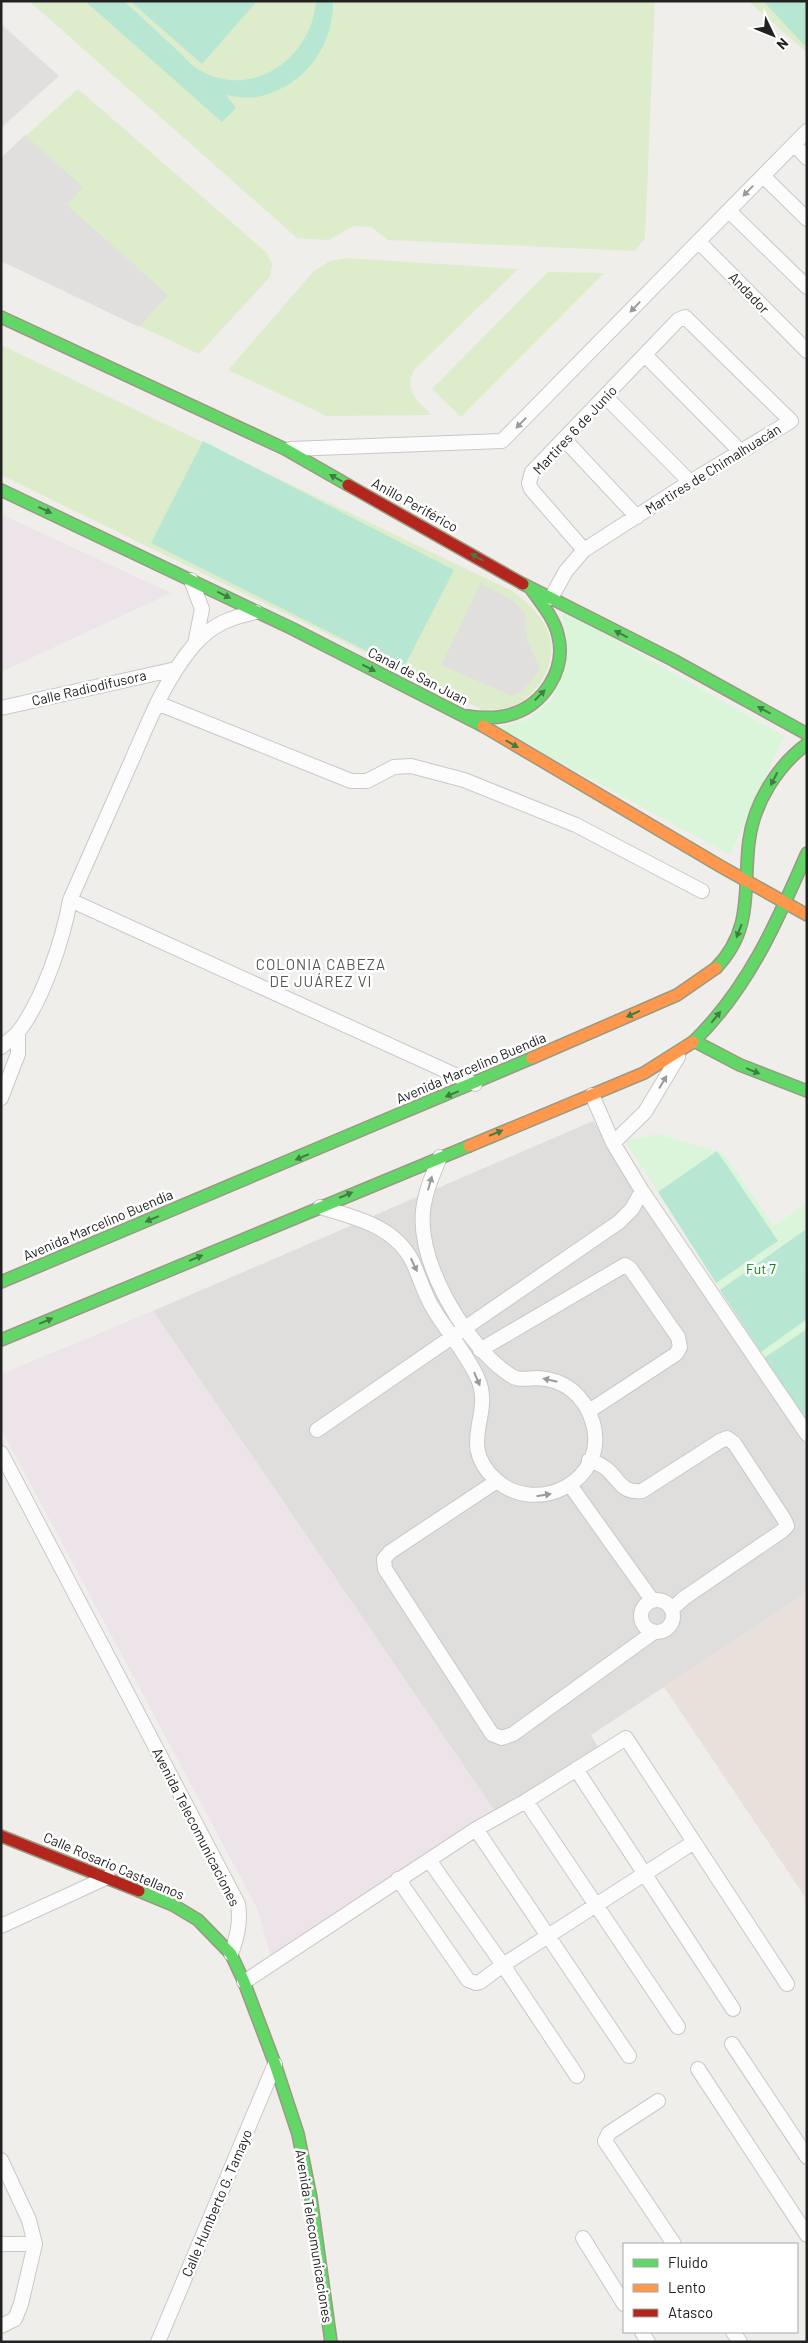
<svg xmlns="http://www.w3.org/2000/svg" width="808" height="2343" viewBox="0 0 808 2343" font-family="Barlow,sans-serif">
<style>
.residential{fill:#dfdedc}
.industrial{fill:#ede4e9}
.military{fill:#eae0db}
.grass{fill:#ddeccb}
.park{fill:#daf5da}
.pitch{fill:#b7e6d2}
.parking{fill:#e0dfde}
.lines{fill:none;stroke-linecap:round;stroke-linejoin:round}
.street-casing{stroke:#c9c8c7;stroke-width:16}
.fast-casing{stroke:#999a82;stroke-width:14}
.slow-casing{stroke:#999a82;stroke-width:14}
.jam-casing{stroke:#999a82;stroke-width:14}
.street{stroke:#fdfcfc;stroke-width:14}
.fast{stroke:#63d668;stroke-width:11}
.slow{stroke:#ff974d;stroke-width:11}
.jam{stroke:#b3261e;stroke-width:11}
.oneway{fill:#9a9a9a}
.oneway2{fill:#427c45}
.labels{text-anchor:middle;stroke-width:5;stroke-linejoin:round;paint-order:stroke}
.street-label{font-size:14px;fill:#222;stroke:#fff}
.park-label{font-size:14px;fill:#0c8416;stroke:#fff}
.neighbourhood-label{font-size:15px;letter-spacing:1px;fill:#555;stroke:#fff}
</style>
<rect width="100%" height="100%" fill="#f0eeeb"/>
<path class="residential" d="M 593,1121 L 807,1443 L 807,1593 L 591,1735 L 598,1747 L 496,1813 L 153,1311 Z"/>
<path class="industrial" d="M 1,514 L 171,593 L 1,672 Z
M 153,1311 L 496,1813 L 271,1957 L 257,1908 L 1,1429 L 1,1374 Z"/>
<path class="military" d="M 807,1593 L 807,1900 L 664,1687 Z"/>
<path class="grass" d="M 29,1 L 655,1 L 645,238 L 635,251 L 388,240 L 371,227 L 353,226 L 329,240 L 297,238 Z
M 748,1 L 807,1 L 807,53 Z
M 78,89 L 267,253 L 272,264 L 270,277 L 199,354 L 1,261 L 1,158 Z
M 347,258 L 518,269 L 414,370 C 404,392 417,400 432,415 L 327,416 L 228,370 L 314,271 L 330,261 Z
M 548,272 L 604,273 L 461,417 L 432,389 Z
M 1,345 L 514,592 C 527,603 539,612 546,627 C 561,658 540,699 507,708 C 500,710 491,709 483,710 L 1,475 Z"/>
<path class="park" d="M 562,610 L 784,736 L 730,855 L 496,727 L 527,720 L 553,699 L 567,640 Z
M 658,1134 L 723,1153 L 774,1226 L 807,1203 L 805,1421 L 625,1141 Z"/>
<path class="pitch" d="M 85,1 L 124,1 C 142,18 160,34 178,51 C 185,57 192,67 201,71 C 254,100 312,57 316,1 L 333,1 C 334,45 304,86 261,96 C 249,99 237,97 226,95 L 236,108 L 222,122 Z
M 130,1 L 257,1 L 202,64 Z
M 766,1 L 807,1 L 807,48 L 765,3 Z
M 203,441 L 454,570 L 403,669 L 151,543 Z
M 717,1151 L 778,1241 L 716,1283 L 658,1192 Z
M 805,1230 L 807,1319 L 761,1352 L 720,1290 Z
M 807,1329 L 807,1420 L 805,1421 L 764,1358 Z"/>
<path class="parking" d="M 1,24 L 59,76 L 1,128 Z
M 25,135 L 83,187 L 67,205 L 168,295 L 139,327 L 1,261 L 1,158 Z
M 481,583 L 515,602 L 525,614 L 527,640 L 540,669 L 523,691 L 512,696 L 441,665 Z"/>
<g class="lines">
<g class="street-casing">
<path id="street" d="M 794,144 L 807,158
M 763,176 L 807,219
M 729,211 L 807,287
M 699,242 L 807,351
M 645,355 L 740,451
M 605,396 L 690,482
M 564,439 L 637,517
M 290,449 L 502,441 L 807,131
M 191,580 L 202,609 L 195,644
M 551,598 L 566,571 L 584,550 L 690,482 L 791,421 L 685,317 L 678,320 L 532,472 L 529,483 L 531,489 L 584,550
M 157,703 L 351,781 L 367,781 L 394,767 L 411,766 L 464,780 L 576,825 L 702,891
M 1,708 L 176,669
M 70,900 L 475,1084
M 1,1047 C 7,1042 14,1037 19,1031 C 43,999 63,940 70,900 C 90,854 111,808 131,762 C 149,721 165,679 194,645 C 211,625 231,617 256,612
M 592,1095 L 613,1143 L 642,1191 L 807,1434
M 1,1098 L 18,1054 L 18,1032
M 613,1143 L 645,1112 L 678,1057
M 320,1207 C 355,1217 397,1227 413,1263 C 420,1278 425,1296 434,1310 C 448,1333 467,1354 478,1379 C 494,1416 456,1444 496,1480 C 537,1517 609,1480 593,1423 C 585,1396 565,1379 537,1378 C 531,1378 521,1380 516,1378 C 510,1376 503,1370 498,1366 C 461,1334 418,1262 423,1211 C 425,1192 433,1174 440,1157
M 480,1350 L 625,1265 L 630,1268 L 678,1337 L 680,1347 L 676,1354 L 589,1411
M 317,1430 L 619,1222 L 632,1209 L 642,1191
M 1,1453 L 238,1904 C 241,1922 237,1937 231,1954
M 589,1460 C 597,1463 605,1466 610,1472 C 621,1484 624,1493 642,1491 L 720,1441 L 727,1438 L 734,1443 L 784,1519 L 787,1526 L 782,1531 L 684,1598 L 672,1609
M 497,1481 L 390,1552 L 384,1559 L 385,1569 L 492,1734 L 502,1738 L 513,1734 L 654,1632
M 570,1485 L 652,1600
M641 1616a16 16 0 1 1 32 0a16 16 0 1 1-32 0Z
M 576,1769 L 733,2009
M 526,1801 L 678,2027
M 429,1860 L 503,1965 L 548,1936 L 476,1829 L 526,1801 L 626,1738 L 787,1984
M 398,1879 L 468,1980 L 476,1983 L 480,1982 L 503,1965 L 577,2076
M 1,1926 L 108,1877
M 244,1982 L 476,1829
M 732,2044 L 807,2157
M 629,2056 L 548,1936 L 694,1842
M 698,2069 L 807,2235
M 658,2101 L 609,2133 L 605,2141 L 674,2244
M 1,2160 L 29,2220 L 35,2244 L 21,2304 L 15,2319 L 1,2326
M 583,2238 L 624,2304
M 1,2244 L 35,2244
M 642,2332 L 648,2342
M 733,2332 L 740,2342
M 158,2342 L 275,2064"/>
</g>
<g class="fast-casing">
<path id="fast" d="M 1,317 L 285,449 L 348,485
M 1,490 L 291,628 L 483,726
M 523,584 L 673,660 L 807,734
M 467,716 C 481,718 495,719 509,715 C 543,706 567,670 558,635 C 554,618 541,603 531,589
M 716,968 C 754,929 743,888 749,841 C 754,803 777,766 807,744
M 694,1041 L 740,1065 L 807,1091
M 693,1042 C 748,989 777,922 807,853
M 1,1282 L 532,1058
M 1,1340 L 469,1146
M 139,1891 L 173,1905 L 198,1920 L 231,1954 L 244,1982 L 275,2064 L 298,2134 L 311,2198 L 331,2342"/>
</g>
<g class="slow-casing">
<path id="slow" d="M 483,726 L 720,866 L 807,915
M 532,1058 L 677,995 L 716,968
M 469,1146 L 644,1073 L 693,1042"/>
</g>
<g class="jam-casing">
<path id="jam" d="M 348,485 L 523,584
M 1,1836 L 139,1891"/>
</g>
<use href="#street" class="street"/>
<use href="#fast" class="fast"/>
<use href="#slow" class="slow"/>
<use href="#jam" class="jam"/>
</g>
<defs><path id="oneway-solid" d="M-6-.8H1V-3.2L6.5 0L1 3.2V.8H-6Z" transform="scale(1.25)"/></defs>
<g class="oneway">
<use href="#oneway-solid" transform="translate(748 191) rotate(134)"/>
<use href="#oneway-solid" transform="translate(635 307) rotate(134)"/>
<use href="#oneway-solid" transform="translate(521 423) rotate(134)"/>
<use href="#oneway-solid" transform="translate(663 1082) rotate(-59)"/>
<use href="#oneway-solid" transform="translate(430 1183) rotate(-74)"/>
<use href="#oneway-solid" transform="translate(414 1265) rotate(65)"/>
<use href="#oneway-solid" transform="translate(477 1379) rotate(67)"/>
<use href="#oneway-solid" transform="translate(550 1380) rotate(-167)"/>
<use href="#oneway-solid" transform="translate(544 1495) rotate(-9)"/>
</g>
<g class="oneway2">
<use href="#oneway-solid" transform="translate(336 478) rotate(-151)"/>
<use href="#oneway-solid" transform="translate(45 510) rotate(25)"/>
<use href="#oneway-solid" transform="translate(477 557) rotate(-150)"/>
<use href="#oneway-solid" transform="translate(224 595) rotate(26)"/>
<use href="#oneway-solid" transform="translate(621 634) rotate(-153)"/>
<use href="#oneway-solid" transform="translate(369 668) rotate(27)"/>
<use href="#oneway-solid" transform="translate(540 695) rotate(-46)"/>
<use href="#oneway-solid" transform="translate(764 710) rotate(-151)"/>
<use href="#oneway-solid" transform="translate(512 744) rotate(30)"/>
<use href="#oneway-solid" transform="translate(774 779) rotate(117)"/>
<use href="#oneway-solid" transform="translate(739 931) rotate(111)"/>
<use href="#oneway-solid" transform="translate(633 1014) rotate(156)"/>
<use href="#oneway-solid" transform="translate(716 1017) rotate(-51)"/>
<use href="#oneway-solid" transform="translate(753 1071) rotate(22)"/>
<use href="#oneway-solid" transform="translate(452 1094) rotate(157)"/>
<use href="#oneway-solid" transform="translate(496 1133) rotate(-22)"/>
<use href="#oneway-solid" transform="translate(302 1157) rotate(157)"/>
<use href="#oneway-solid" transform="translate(346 1195) rotate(-23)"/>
<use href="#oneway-solid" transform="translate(152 1219) rotate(157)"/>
<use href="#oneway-solid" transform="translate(196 1258) rotate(-23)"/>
<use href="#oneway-solid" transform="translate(46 1321) rotate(-23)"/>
</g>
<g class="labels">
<g class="street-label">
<text transform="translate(749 293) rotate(46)" y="5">Andador</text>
<text transform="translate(575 430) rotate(-47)" y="5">Martires 6 de Junio</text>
<text transform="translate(713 469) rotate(-32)" y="5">Martires de Chimalhuacán</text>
<text transform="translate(415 505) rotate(29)" y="5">Anillo Periférico</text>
<text transform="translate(418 676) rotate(27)" y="5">Canal de San Juan</text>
<text transform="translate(89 688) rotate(-13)" y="5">Calle Radiodifusora</text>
<text transform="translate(471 1068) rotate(-23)" y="5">Avenida Marcelino Buendía</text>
<text transform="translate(98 1225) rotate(-23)" y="5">Avenida Marcelino Buendía</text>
<text transform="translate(196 1827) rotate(63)" y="5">Avenida Telecomunicaciones</text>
<text transform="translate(114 1866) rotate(23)" y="5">Calle Rosario Castellanos</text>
<text transform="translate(217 2203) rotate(-67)" y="5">Calle Humberto G. Tamayo</text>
<text transform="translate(314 2236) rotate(81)" y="5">Avenida Telecomunicaciones</text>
</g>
<g class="park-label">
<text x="761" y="1274">Fut 7</text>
</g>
<g class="neighbourhood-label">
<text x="321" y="970">COLONIA CABEZA<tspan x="321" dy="17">DE JUÁREZ VI</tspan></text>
</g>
</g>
<rect width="808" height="2343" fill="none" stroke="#222222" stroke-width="5"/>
<rect x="623" y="2243" width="175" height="90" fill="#ffffff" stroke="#a7a7a7"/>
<rect x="633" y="2259" width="25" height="8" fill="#63d668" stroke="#a7a7a7"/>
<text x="668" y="2268" font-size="15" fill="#222222">Fluido</text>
<rect x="633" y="2284" width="25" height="8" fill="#ff974d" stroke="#a7a7a7"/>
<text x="668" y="2293" font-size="15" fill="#222222">Lento</text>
<rect x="633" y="2309" width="25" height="8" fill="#b3261e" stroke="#a7a7a7"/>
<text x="668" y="2318" font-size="15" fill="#222222">Atasco</text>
<g transform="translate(773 35) rotate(133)" stroke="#ffffff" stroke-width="4" paint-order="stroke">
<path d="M0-4L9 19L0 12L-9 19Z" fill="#222222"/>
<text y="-8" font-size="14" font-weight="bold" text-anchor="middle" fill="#222222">N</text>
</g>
</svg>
